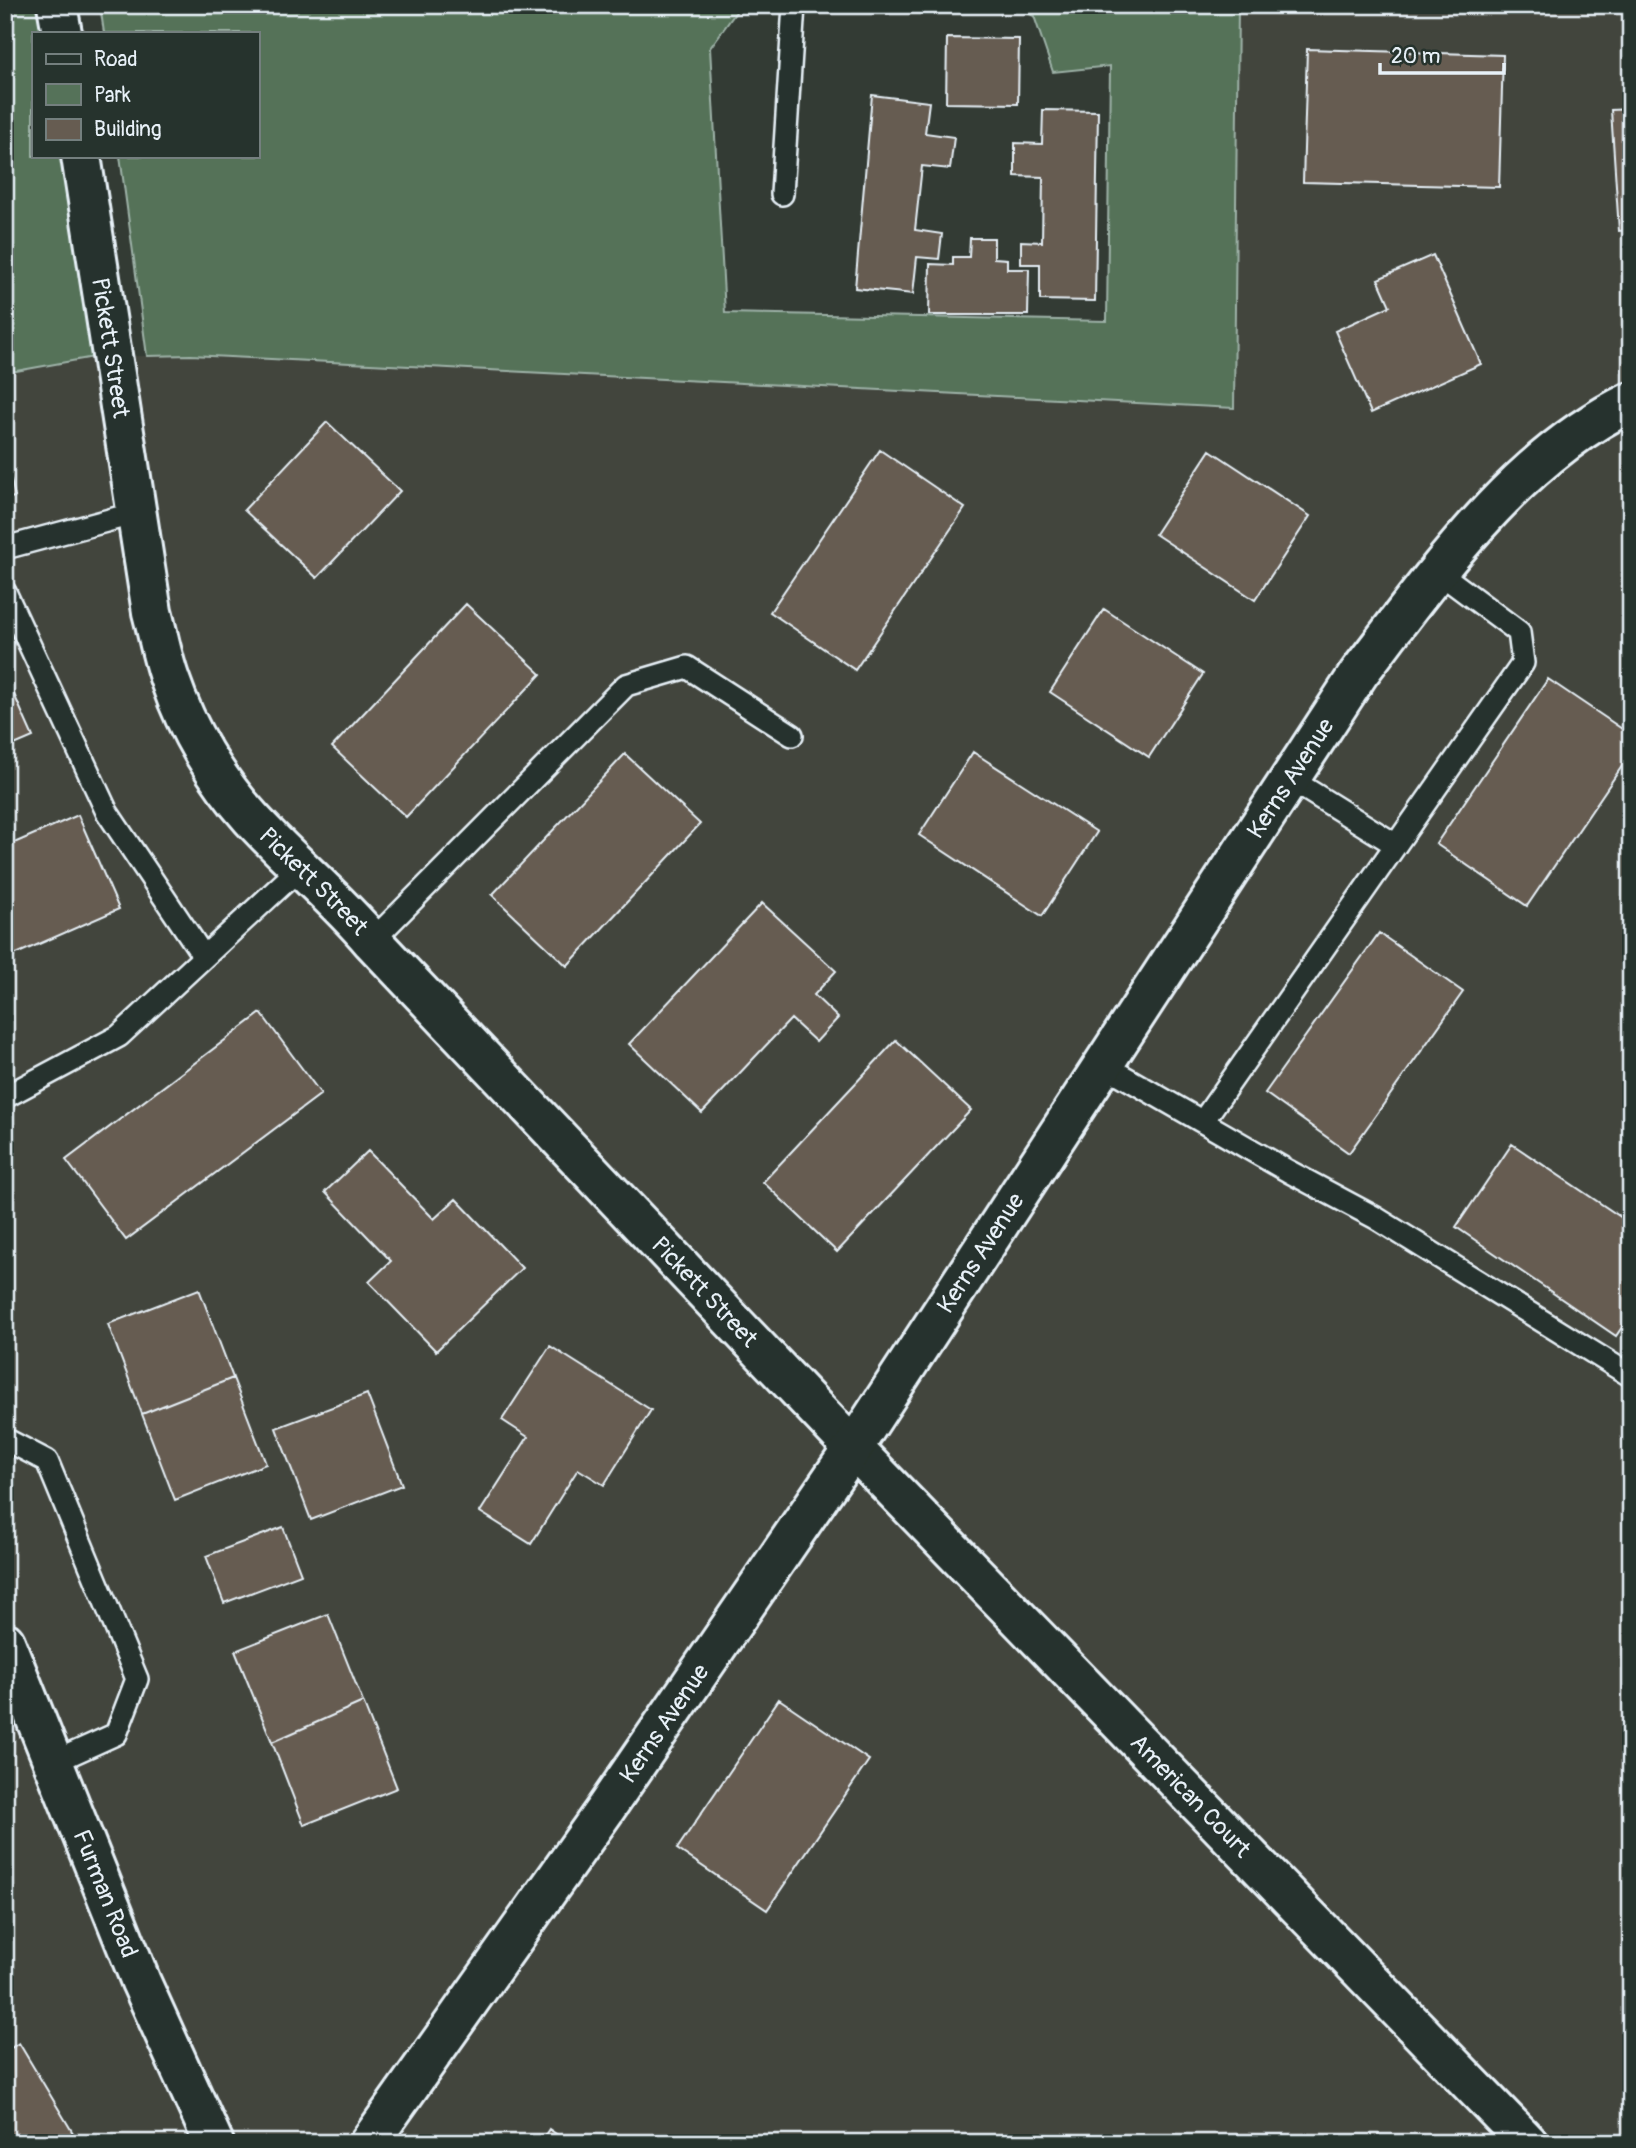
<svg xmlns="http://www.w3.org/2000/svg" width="1636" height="2148" viewBox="0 0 1636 2148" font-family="Pangolin,sans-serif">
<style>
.built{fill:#42453d}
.green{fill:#557259;stroke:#9eb2a8;stroke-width:2}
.building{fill:#665c51;stroke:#e8f1f8;stroke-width:2}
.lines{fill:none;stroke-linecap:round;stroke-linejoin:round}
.lane-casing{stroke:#e8f1f8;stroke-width:26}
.street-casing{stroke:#e8f1f8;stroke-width:44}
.lane{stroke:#26332d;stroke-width:21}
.street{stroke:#26332d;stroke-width:38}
.labels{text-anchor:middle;stroke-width:7;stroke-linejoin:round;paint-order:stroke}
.street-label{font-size:24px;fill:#e8f1f8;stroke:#26332d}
</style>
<rect width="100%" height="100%" fill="#333b34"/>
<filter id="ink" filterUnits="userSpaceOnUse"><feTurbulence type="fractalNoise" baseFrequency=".0143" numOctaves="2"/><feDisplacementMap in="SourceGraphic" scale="14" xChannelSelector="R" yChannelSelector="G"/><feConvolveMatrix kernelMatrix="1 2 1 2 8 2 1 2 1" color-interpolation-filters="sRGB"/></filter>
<g filter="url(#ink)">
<path class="built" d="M 1238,5 L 1631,5 L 1631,2143 L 5,2143 L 5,373 L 94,357 L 191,355 L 1234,408 Z"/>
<path class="green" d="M 5,5 L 41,5 L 46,33 L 33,33 L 33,156 L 64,156 L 94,357 L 5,373 Z
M 100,5 L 741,5 L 710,48 L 725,313 L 1107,321 L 1110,66 L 1053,72 L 1034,16 L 1009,5 L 1238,5 L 1234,408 L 191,355 L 147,356 L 120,156 L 257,156 L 257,33 L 104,33 Z"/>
<path class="building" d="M 947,38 L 1019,39 L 1018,104 L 946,103 Z
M 1307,49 L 1503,55 L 1499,187 L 1303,182 Z
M 872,95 L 929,102 L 925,133 L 954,137 L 950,169 L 922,166 L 915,230 L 942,234 L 939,259 L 917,257 L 913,294 L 855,288 Z
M 1631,109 L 1631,230 L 1619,231 L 1611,110 Z
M 1043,110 L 1098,111 L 1095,301 L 1040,300 L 1040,264 L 1021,264 L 1021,241 L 1042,242 L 1043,177 L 1015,176 L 1015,143 L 1042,144 Z
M 970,238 L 994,238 L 994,258 L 1007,259 L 1007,269 L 1029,269 L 1028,315 L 929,315 L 930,264 L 953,265 L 953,257 L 969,257 Z
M 1433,255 L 1481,364 L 1371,413 L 1335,331 L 1390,306 L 1378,279 Z
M 327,422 L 400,491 L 317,578 L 244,510 Z
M 880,450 L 965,508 L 855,670 L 770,612 Z
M 1210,450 L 1310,516 L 1255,600 L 1155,534 Z
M 5,451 L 15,497 L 5,499 Z
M 466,604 L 541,674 L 406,817 L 332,747 Z
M 1104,609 L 1203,674 L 1149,757 L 1050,692 Z
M 5,674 L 33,737 L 5,749 Z
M 1548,679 L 1631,735 L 1631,753 L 1527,906 L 1436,844 Z
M 973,752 L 1097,832 L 1042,916 L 919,835 Z
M 625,754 L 700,824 L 567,966 L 492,895 Z
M 78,815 L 119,909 L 5,959 L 5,847 Z
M 762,903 L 836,971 L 814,995 L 838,1018 L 816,1042 L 791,1019 L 702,1113 L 629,1044 Z
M 1379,933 L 1463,992 L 1349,1153 L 1265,1093 Z
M 261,1013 L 321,1094 L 126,1240 L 66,1160 Z
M 896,1040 L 971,1110 L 837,1252 L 763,1182 Z
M 1512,1144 L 1631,1224 L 1631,1314 L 1616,1336 L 1456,1227 Z
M 368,1151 L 434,1219 L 456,1199 L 522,1268 L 436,1351 L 369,1282 L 391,1261 L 325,1192 Z
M 199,1289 L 233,1378 L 142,1414 L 108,1324 Z
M 550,1346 L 651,1410 L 604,1485 L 578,1469 L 531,1544 L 480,1512 L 528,1437 L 502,1420 Z
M 233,1378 L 266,1464 L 175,1500 L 142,1414 Z
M 367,1394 L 402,1485 L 311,1520 L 276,1428 Z
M 283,1527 L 301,1574 L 224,1603 L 206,1556 Z
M 328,1614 L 363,1702 L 272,1742 L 235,1651 Z
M 779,1699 L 869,1760 L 767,1910 L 677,1849 Z
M 363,1702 L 397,1788 L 304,1825 L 272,1742 Z
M 19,2043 L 79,2143 L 5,2143 L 5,2052 Z
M 549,2129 L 569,2143 L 540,2143 Z"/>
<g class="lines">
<g class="lane-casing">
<path id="lane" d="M 782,194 L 794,5
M 5,548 L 136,513
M 5,592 L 107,812 L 204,957
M 1290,779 L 1396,845
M 372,941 L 626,685 L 687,667 L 792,735
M 1102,1064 L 1288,1171 L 1376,1218 L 1631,1376
M 5,1097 L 119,1036 L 301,867
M 1203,1121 L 1523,663 L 1519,632 L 1437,571
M 5,1439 L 47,1461 L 137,1679 L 116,1734 L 54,1762"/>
</g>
<g class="street-casing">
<g id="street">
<path d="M 57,5 L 62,33"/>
<path id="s1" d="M 81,156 L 152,612 C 158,634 162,658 170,680 C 187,730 216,779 251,818 C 290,861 335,897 372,941 L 853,1448 L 1528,2143"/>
<path id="s2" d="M 5,1642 L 141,1982 L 214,2143"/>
<path id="s3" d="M 369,2143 L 604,1811 L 853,1448 L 1359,673 C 1434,575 1517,456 1631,402"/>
</g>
</g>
<use href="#lane" class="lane"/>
<use href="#street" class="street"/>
</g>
</g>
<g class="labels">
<g class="street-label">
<text dy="8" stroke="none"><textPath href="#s1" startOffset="194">Pickett Street</textPath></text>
<text dy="8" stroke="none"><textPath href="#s3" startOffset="1647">Kerns Avenue</textPath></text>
<text dy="8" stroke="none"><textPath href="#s1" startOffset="782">Pickett Street</textPath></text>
<text dy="8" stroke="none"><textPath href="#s3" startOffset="1080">Kerns Avenue</textPath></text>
<text dy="8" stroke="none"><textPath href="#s1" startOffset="1349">Pickett Street</textPath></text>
<text dy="8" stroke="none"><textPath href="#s3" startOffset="513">Kerns Avenue</textPath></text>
<text dy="8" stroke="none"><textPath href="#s1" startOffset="2049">American Court</textPath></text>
<text dy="8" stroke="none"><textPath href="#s2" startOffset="271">Furman Road</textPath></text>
</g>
</g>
<rect width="1636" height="2148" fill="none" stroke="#26332d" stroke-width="28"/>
<rect x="14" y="14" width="1608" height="2120" fill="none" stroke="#e8f1f8" stroke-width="2.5" filter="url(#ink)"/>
<rect x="32" y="32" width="228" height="126" fill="#26332d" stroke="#747f7e" stroke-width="2"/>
<rect x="46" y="54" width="35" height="10" fill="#26332d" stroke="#747f7e" stroke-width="2"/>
<text x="94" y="66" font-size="21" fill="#e8f1f8">Road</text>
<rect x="46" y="84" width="35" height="21" fill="#557259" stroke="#747f7e" stroke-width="2"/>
<text x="94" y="102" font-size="21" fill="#e8f1f8">Park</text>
<rect x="46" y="119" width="35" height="21" fill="#665c51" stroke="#747f7e" stroke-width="2"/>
<text x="94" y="136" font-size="21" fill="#e8f1f8">Building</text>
<path d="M1380 63v10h124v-10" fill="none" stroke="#e8f1f8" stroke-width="3.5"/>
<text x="1391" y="63" font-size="21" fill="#e8f1f8" stroke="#26332d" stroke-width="5" paint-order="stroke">20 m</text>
</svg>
